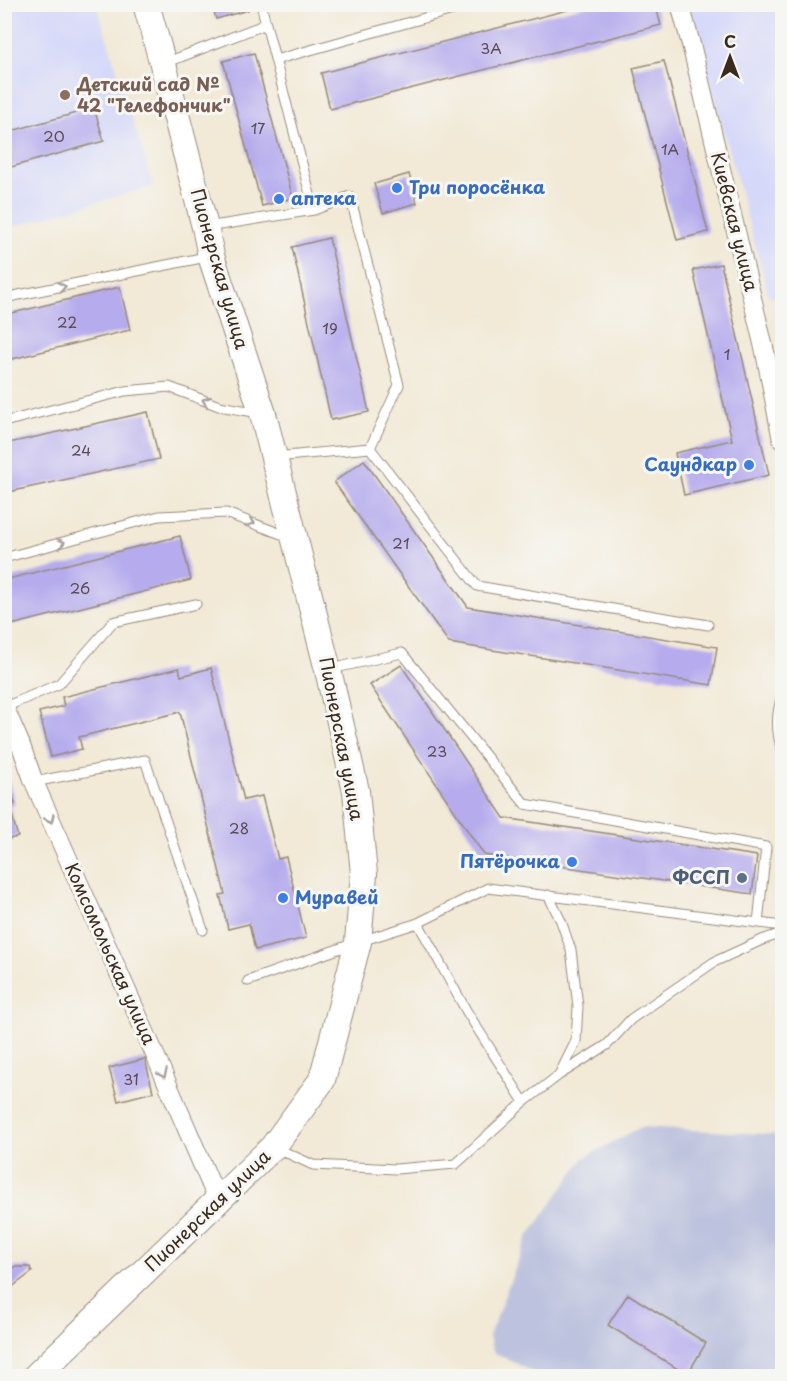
<svg xmlns="http://www.w3.org/2000/svg" width="787" height="1381" viewBox="0 0 787 1381" font-family="'Playpen Sans',sans-serif">
<style>
.built{fill:#d5d8f9}
.industrial{fill:#bdc3de}
.building{fill:#b5abed}
.lines{fill:none;stroke-linecap:round;stroke-linejoin:round}
.lane-casing{stroke:#968a7a;stroke-width:11}
.street-casing{stroke:#968a7a;stroke-width:20}
.secondary-casing{stroke:#968a7a;stroke-width:28}
.lane{stroke:#fff;stroke-width:9}
.street{stroke:#fff;stroke-width:18}
.secondary{stroke:#fff;stroke-width:26}
.oneway{stroke:#a79f9a}
.education-dot{fill:#8d6e63;stroke:#f6f6f2;stroke-width:2}
.shop-dot{fill:#3f7fe0;stroke:#f6f6f2;stroke-width:2}
.service-dot{fill:#5c6f8a;stroke:#f6f6f2;stroke-width:2}
.labels{text-anchor:middle;stroke-width:6;stroke-linejoin:round;paint-order:stroke}
.number-label{font-size:15px;fill:#5a4a52}
.education-label{font-size:18px;font-weight:bold;fill:#785e54;stroke:#f6f6f2;text-anchor:start}
.shop-label{font-size:18px;font-weight:bold;fill:#366cbe;stroke:#f6f6f2;text-anchor:start}
.street-label{font-size:18px;fill:#3b2a1e;stroke:#f6f6f2}
.service-label{font-size:18px;font-weight:bold;fill:#4e5e75;stroke:#f6f6f2;text-anchor:end}
</style>
<rect width="100%" height="100%" fill="#f6f6f2"/>
<filter id="ink" filterUnits="userSpaceOnUse"><feTurbulence type="fractalNoise" baseFrequency=".0167" numOctaves="2"/><feDisplacementMap in="SourceGraphic" scale="12" xChannelSelector="R" yChannelSelector="G"/><feConvolveMatrix kernelMatrix="1 2 1 2 8 2 1 2 1" color-interpolation-filters="sRGB"/></filter>
<filter id="wash" filterUnits="userSpaceOnUse"><feTurbulence type="fractalNoise" baseFrequency=".008" numOctaves="4" result="noise"/><feDisplacementMap in="SourceGraphic" scale="24" xChannelSelector="R" yChannelSelector="G"/><feGaussianBlur stdDeviation="1.35" result="paint"/><feColorMatrix in="noise" values="0 0 0 0 0 0 0 0 0 0 0 0 0 0 0 0 0 1.4 0 .05"/><feComposite in="paint" operator="in"/></filter>
<g filter="url(#wash)">
<rect width="100%" height="100%" fill="#f2e9d6"/>
<path class="built" d="M 5,5 L 97,5 L 153,186 L 5,229 Z
M 689,5 L 782,5 L 782,298 L 769,297 Z"/>
<path class="industrial" d="M 641,1127 L 782,1135 L 782,1374 L 776,1376 L 540,1376 L 493,1352 L 489,1336 L 527,1238 L 584,1158 Z"/>
<g id="blocks">
<path class="building" d="M 212,4 L 247,4 L 248,10 L 216,19 Z
M 591,4 L 655,4 L 661,25 L 330,109 L 321,73 Z
M 254,53 L 293,198 L 262,206 L 223,61 Z
M 664,61 L 708,232 L 677,240 L 633,68 Z
M 94,108 L 104,141 L 4,169 L 4,133 Z
M 409,174 L 417,203 L 383,213 L 374,184 Z
M 329,238 L 369,412 L 331,420 L 292,247 Z
M 721,264 L 769,475 L 684,495 L 675,453 L 732,440 L 693,270 Z
M 120,287 L 130,330 L 4,361 L 4,315 Z
M 148,412 L 159,459 L 4,493 L 4,444 Z
M 364,460 L 468,607 L 717,647 L 711,685 L 449,643 L 334,482 Z
M 180,536 L 191,580 L 11,625 L 4,598 L 4,580 Z
M 401,665 L 504,818 L 757,856 L 752,894 L 484,855 L 370,685 Z
M 179,668 L 181,676 L 211,668 L 244,800 L 262,796 L 278,859 L 286,857 L 306,938 L 255,950 L 249,924 L 228,929 L 220,895 L 225,894 L 180,712 L 79,737 L 82,749 L 51,757 L 39,712 L 64,706 L 62,697 Z
M 8,778 L 15,804 L 9,805 L 18,837 L 4,840 L 4,779 Z
M 145,1059 L 153,1092 L 118,1101 L 109,1068 Z
M 4,1267 L 30,1267 L 32,1272 L 4,1293 Z
M 628,1294 L 706,1343 L 687,1375 L 608,1325 Z"/>
</g>
</g>
<g filter="url(#ink)">
<use href="#blocks" fill-opacity="0" stroke="#968a7a" stroke-width="1.5"/>
<g class="lines">
<g class="lane-casing">
<path id="lane" d="M 261,4 L 266,24
M 275,60 L 474,4
M 165,63 L 266,24 L 314,210
M 207,227 L 314,210 L 350,196 L 399,385 L 370,448
M 4,298 L 211,256
M 4,422 L 125,391 L 169,387 L 219,406 L 260,413
M 276,457 L 370,448 L 477,586 L 708,625
M 4,558 L 159,516 L 226,513 L 289,537
M 331,669 L 402,653 L 525,804 L 766,847 L 758,923
M 782,696 C 776,714 776,732 782,750
M 5,707 L 59,684 L 113,622 L 196,604
M 4,748 L 20,743
M 34,782 L 145,760 L 203,930
M 548,895 L 561,921 L 571,950 L 578,1006 L 576,1041 L 560,1073
M 418,923 L 467,1012 L 524,1102
M 248,981 L 358,942 L 418,923 L 488,888 L 782,926
M 276,1148 L 313,1165 L 396,1169 L 456,1164 L 524,1102 L 559,1075 L 607,1045 L 631,1019 L 714,962 L 762,940 L 782,933"/>
</g>
<g class="street-casing">
<path id="street" d="M 680,4 L 692,48 L 765,352 L 782,440
M 4,706 L 20,743 L 34,782 L 146,1034 L 218,1201"/>
</g>
<g class="secondary-casing">
<path id="secondary" d="M 36,1376 L 273,1147 L 322,1080 L 358,942 L 364,874 L 356,791 L 328,670 L 263,414 L 211,256 L 205,227 L 163,64 L 146,4"/>
</g>
<use href="#lane" class="lane"/>
<use href="#street" class="street"/>
<use href="#secondary" class="secondary"/>
</g>
<defs><path id="oneway-chevron" d="M-2-3.5L2.5 0L-2 3.5" fill="none" stroke-width="1.6" stroke-linecap="round" stroke-linejoin="round" transform="scale(1.5)"/></defs>
<g class="oneway">
<use href="#oneway-chevron" transform="translate(62 287) rotate(-12)"/>
<use href="#oneway-chevron" transform="translate(206 401) rotate(-159)"/>
<use href="#oneway-chevron" transform="translate(251 522) rotate(20)"/>
<use href="#oneway-chevron" transform="translate(61 543) rotate(-15)"/>
<use href="#oneway-chevron" transform="translate(50 819) rotate(66)"/>
<use href="#oneway-chevron" transform="translate(163 1074) rotate(67)"/>
</g>
</g>
<circle class="education-dot" cx="65" cy="95" r="6"/>
<g class="shop-dot">
<circle cx="397" cy="188" r="6"/>
<circle cx="279" cy="199" r="6"/>
<circle cx="749" cy="465" r="6"/>
<circle cx="572" cy="862" r="6"/>
<circle cx="283" cy="898" r="6"/>
</g>
<circle class="service-dot" cx="742" cy="878" r="6"/>
<g class="labels">
<g class="number-label">
<text x="491" y="54">3А</text>
<text x="258" y="134">17</text>
<text x="54" y="142">20</text>
<text x="670" y="155">1А</text>
<text x="67" y="328">22</text>
<text x="330" y="334">19</text>
<text x="727" y="360">1</text>
<text x="81" y="456">24</text>
<text x="401" y="549">21</text>
<text x="80" y="594">26</text>
<text x="437" y="757">23</text>
<text x="239" y="834">28</text>
<text x="131" y="1085">31</text>
</g>
<g class="education-label">
<text x="77" y="91">Детский сад №<tspan x="77" dy="21">42 "Телефончик"</tspan></text>
</g>
<g class="shop-label">
<text x="409" y="194">Три поросёнка</text>
<text x="291" y="205">аптека</text>
<text x="737" y="471" text-anchor="end">Саундкар</text>
<text x="560" y="868" text-anchor="end">Пятёрочка</text>
<text x="295" y="904">Муравей</text>
</g>
<g class="street-label">
<text transform="translate(734 222) rotate(76)" y="6">Киевская улица</text>
<text transform="translate(219 269) rotate(74)" y="6">Пионерская улица</text>
<text transform="translate(341 739) rotate(79)" y="6">Пионерская улица</text>
<text transform="translate(110 954) rotate(66)" y="6">Комсомольская улица</text>
<text transform="translate(208 1211) rotate(-44)" y="6">Пионерская улица</text>
</g>
<g class="service-label">
<text x="730" y="884">ФССП</text>
</g>
</g>
<rect width="787" height="1381" fill="none" stroke="#f6f6f2" stroke-width="24"/>
<g transform="translate(730 57)" stroke="#f6f6f2" stroke-width="4.5" paint-order="stroke">
<path d="M0-4.5L10 22L0 15L-10 22Z" fill="#3b2a1e"/>
<text y="-9" font-size="16" font-weight="bold" text-anchor="middle" fill="#3b2a1e">С</text>
</g>
</svg>
